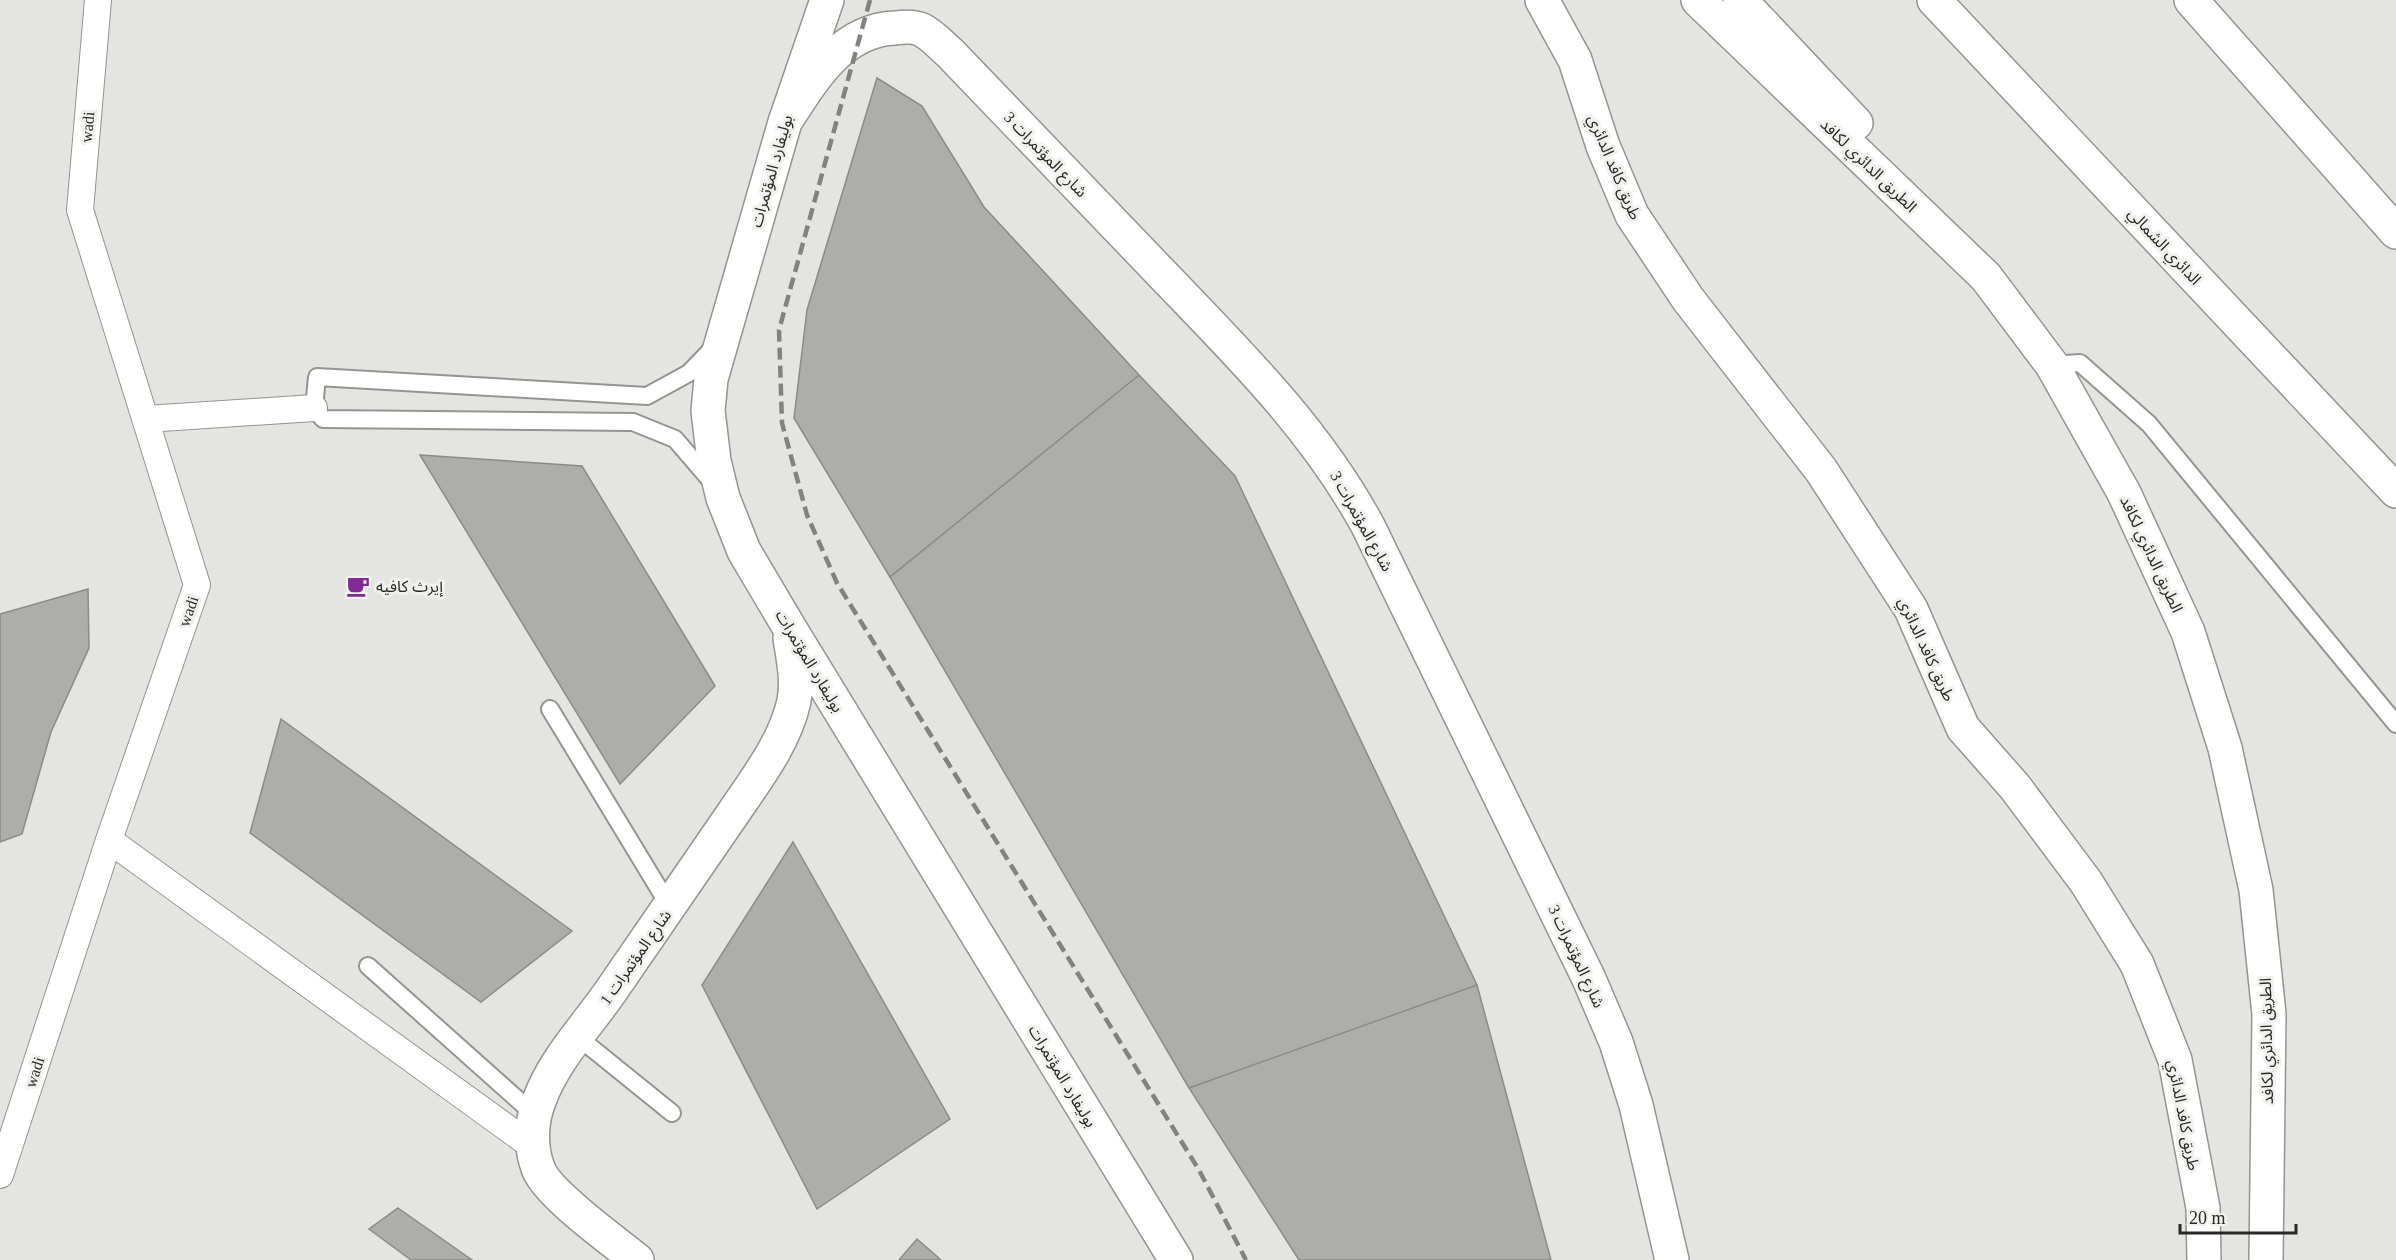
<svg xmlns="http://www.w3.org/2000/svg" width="2396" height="1260" viewBox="0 0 2396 1260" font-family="'Times New Roman','Noto Sans Arabic',serif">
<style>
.building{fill:#adada9;stroke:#8b8b87;stroke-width:1.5}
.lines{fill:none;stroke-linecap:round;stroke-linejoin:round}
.service-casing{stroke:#949490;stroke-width:20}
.pedestrian-casing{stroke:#949490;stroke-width:28}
.minor-casing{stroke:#949490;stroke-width:36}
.primary-casing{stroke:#949490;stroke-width:36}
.motorway-casing{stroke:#949490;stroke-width:36}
.service{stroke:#fff;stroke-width:16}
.pedestrian{stroke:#fff;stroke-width:26}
.minor{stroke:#fff;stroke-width:33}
.primary{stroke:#fff;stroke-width:33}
.motorway{stroke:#fff;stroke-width:33}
.rail{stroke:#828380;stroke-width:4.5;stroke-dasharray:12 6;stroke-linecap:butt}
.labels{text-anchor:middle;stroke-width:6;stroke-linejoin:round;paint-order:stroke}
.street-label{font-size:16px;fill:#282827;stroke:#f1f2ed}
.poi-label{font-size:16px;fill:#282827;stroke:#f1f2ed;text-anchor:start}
</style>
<rect width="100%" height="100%" fill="#e4e5e0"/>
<path class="building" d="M 877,78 L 922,106 L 984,207 L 1139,375 L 890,577 L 794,418 L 807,310 Z
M 1139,375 L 1235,476 L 1477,985 L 1189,1088 L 890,577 Z
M 420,455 L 582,466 L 715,686 L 620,784 Z
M 88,589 L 89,648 L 51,732 L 22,834 L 0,842 L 0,614 Z
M 281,719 L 572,931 L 481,1002 L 250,833 Z
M 793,842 L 950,1119 L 817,1209 L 702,985 Z
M 1477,985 L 1551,1260 L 1299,1260 L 1189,1088 Z
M 398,1208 L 472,1260 L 411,1260 L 369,1229 Z
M 917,1239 L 941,1260 L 899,1260 Z"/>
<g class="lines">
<g class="service-casing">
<path id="service" d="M 711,350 L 689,373 L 647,396 L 317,377 L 314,408 L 323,419 L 633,422 L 675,439 L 712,482
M 2052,365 L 2080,363 L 2149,424 L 2396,724
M 550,709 L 670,907
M 368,966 L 535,1115
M 578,1037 L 672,1113"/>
</g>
<g class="pedestrian-casing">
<path id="pedestrian" d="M 146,419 L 314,408
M 109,840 L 532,1146
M 0,1175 L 109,840 L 197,585 L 80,210 L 98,0"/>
</g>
<g class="minor-casing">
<path id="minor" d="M 827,0 L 785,122 L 711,379 L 708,411 L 714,461 L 723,498 L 744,551 L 789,627 L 1176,1260
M 1542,0 L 1575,60 L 1603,146 L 1632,215 L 1688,299 L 1821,470 L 1911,609 L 1963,728 L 2015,787 L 2086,882 L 2137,964 L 2175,1060 L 2203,1208 L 2204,1260
M 785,122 C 812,81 840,30 895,28 C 903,27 914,26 922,30 C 932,35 942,46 950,53 C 1022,128 1093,202 1165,277 C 1240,355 1316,430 1368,526 L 1589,979 L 1616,1042 L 1636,1105 L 1672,1260
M 637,1260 C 615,1242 546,1193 538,1168 C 530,1147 531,1122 539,1101 C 554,1059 588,1025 613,988 C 653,929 694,871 734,812 C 757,778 785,742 794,701 C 798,680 793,658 790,638"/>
</g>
<g class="primary-casing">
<path id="primary" d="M 1698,0 L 1986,277 L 2052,365 L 2124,493 L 2188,632 L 2225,748 L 2256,890 L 2269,1014 L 2266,1260
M 1740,0 L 1856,123"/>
</g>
<g class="motorway-casing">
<path id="motorway" d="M 1934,0 L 2396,491
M 2191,0 L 2396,232"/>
</g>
<use href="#service" class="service"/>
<use href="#pedestrian" class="pedestrian"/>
<use href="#minor" class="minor"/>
<use href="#primary" class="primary"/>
<use href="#motorway" class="motorway"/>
<path class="rail" d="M 870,0 L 779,330 L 782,423 L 807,515 L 837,583 L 1199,1170 L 1246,1260"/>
</g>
<defs>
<g id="cafe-bare" transform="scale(1.8)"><path d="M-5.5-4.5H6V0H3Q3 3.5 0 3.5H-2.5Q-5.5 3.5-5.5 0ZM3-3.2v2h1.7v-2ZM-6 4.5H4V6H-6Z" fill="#832995" stroke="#f1f2ed" stroke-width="2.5" paint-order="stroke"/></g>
</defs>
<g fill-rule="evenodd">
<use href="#cafe-bare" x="358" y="586"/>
</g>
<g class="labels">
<g class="street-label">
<text transform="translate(87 127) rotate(-85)" y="6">wadi</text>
<text transform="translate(1046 154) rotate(46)" y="6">شارع المؤتمرات 3</text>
<text transform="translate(1869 165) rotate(44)" y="6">الطريق الدائري لكافد</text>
<text transform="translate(1615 167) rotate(67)" y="6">طريق كافد الدائري</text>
<text transform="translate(771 171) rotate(-74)" y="6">بوليفارد المؤتمرات</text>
<text transform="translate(2165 246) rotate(47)" y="6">الدائري الشمالي</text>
<text transform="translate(1362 521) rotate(61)" y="6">شارع المؤتمرات 3</text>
<text transform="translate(2152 554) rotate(65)" y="6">الطريق الدائري لكافد</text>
<text transform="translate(188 611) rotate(-71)" y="6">wadi</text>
<text transform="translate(1927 649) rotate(65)" y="6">طريق كافد الدائري</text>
<text transform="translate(810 661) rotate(59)" y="6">بوليفارد المؤتمرات</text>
<text transform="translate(1577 956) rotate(65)" y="6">شارع المؤتمرات 3</text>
<text transform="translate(635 957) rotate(-55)" y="6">شارع المؤتمرات 1</text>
<text transform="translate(2266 1041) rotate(-91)" y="6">الطريق الدائري لكافد</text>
<text transform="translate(34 1072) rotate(-72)" y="6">wadi</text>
<text transform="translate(1063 1076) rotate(59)" y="6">بوليفارد المؤتمرات</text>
<text transform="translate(2184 1115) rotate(79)" y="6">طريق كافد الدائري</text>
</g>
<g class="poi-label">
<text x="376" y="592">إيرث كافيه</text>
</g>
</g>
<path d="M2180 1224v9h116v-9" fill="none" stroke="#282827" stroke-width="3"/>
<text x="2189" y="1224" font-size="18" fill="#282827" stroke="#f1f2ed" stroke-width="4.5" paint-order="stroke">20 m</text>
</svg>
